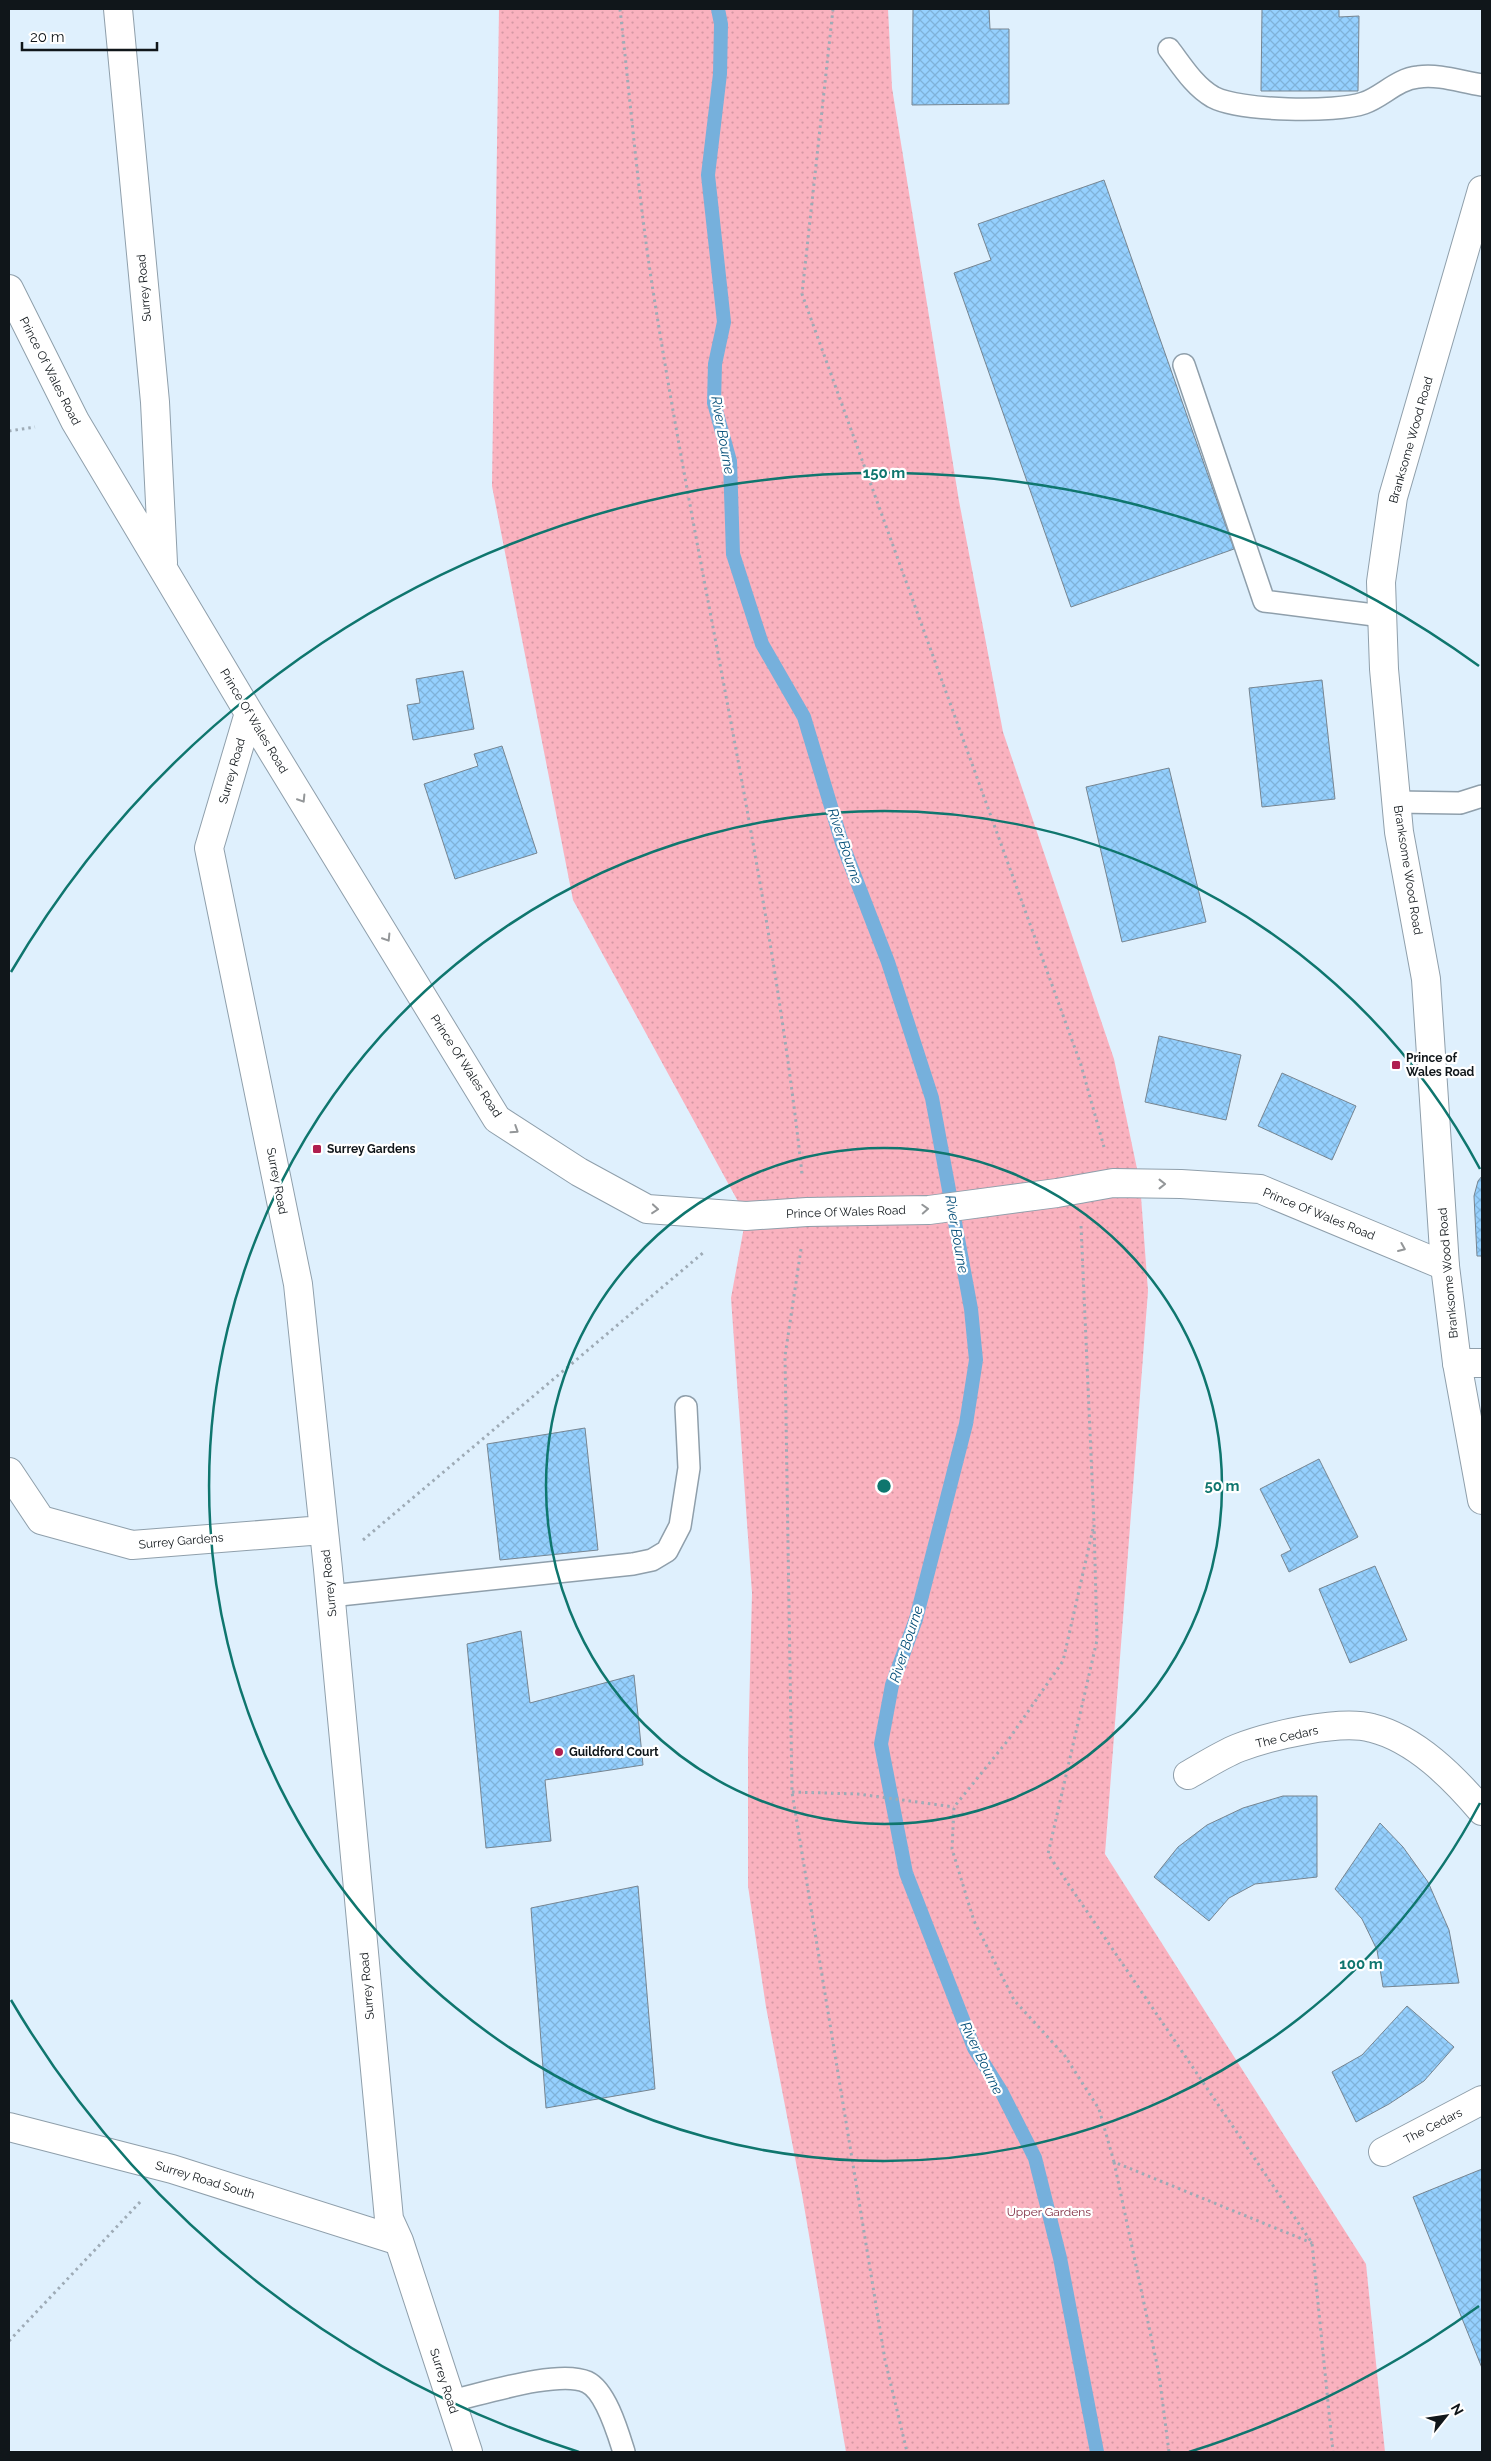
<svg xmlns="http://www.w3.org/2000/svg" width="1491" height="2461" viewBox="0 0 1491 2461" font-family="Raleway,sans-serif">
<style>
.park{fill:url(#park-dots)}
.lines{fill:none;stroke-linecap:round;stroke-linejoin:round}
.stream{stroke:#76b0dc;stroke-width:14}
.building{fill:url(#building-cross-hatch);stroke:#768591}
.service-casing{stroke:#8f9fab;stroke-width:24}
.minor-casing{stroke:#8f9fab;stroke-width:30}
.tertiary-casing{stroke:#8f9fab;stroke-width:30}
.path{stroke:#9eabb6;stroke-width:3;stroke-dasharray:2.5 4;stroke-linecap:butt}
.service{stroke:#fff;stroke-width:21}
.minor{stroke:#fff;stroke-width:28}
.tertiary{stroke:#fff;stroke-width:28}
.oneway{stroke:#939698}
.ring{fill:none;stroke:#0f766e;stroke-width:2.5}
.poi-dot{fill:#b01f4f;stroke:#fff;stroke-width:2}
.labels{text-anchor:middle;stroke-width:4.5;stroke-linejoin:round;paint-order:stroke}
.street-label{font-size:12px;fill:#10161a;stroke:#fff}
.poi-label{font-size:12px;font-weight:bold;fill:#10161a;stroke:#fff;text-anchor:start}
.park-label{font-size:12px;fill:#7f2a40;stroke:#fff}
.water-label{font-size:14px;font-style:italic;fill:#064f79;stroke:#fff}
.centre{fill:#0f766e;stroke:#fff;stroke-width:2.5}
.ring-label{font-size:15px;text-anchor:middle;font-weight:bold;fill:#0f766e;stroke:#fff;stroke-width:4.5;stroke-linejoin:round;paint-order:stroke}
</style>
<defs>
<pattern id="park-dots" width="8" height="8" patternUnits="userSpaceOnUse" patternTransform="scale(1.25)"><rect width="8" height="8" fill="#fab2bf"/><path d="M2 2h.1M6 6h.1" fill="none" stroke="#d598a4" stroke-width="1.8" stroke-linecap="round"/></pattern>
<pattern id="building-cross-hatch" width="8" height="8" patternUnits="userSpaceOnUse" patternTransform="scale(1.25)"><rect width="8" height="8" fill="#95d0fe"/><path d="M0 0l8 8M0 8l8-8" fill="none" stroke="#7fb2d9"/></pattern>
</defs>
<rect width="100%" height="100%" fill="#dff0fd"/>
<path class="park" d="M 499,9 L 888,9 L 892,88 L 959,501 L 1003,732 L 1114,1059 L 1140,1183 L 1148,1291 L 1105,1854 L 1366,2264 L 1385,2452 L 846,2452 L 802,2194 L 766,2007 L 748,1886 L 748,1754 L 752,1593 L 731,1298 L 746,1216 L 573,900 L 492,486 Z"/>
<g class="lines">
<path class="stream" d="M 718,9 L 721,24 L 720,74 L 708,175 L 724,322 L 715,364 L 714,403 L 730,461 L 733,554 L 762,644 L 804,717 L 842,843 L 888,962 L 932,1098 L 971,1309 L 976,1360 L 966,1424 L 916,1619 L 892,1685 L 881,1744 L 906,1873 L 974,2048 L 1001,2091 L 1035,2158 L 1060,2258 L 1097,2452"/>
</g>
<path class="building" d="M 913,9 L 989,9 L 990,29 L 1009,29 L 1009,104 L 912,105 Z
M 1262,9 L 1339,9 L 1339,17 L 1359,16 L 1358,91 L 1261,91 Z
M 1104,180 L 1234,549 L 1071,607 L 954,273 L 991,260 L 978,224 Z
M 463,671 L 474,729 L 413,740 L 407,705 L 420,703 L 416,679 Z
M 1322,680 L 1335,799 L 1262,807 L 1249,688 Z
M 502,746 L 537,853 L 455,879 L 424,784 L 478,766 L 474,754 Z
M 1169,768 L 1206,922 L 1122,942 L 1086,787 Z
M 1159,1036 L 1241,1055 L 1226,1120 L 1145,1102 Z
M 1282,1073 L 1356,1106 L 1332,1160 L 1258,1126 Z
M 1482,1176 L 1482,1256 L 1477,1256 L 1474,1196 L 1478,1181 Z
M 585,1428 L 598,1550 L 500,1560 L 487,1444 Z
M 1319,1459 L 1358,1537 L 1289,1572 L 1281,1555 L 1291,1550 L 1260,1489 Z
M 1375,1566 L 1407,1640 L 1350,1663 L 1319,1589 Z
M 521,1631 L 530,1703 L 634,1675 L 643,1765 L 545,1780 L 551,1841 L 486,1848 L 467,1644 Z
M 1283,1796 L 1317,1796 L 1317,1877 L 1255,1884 L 1229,1898 L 1209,1921 L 1154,1877 L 1178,1847 L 1207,1825 L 1243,1808 Z
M 1380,1823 L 1403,1847 L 1428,1882 L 1449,1930 L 1459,1983 L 1383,1987 L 1377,1950 L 1362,1919 L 1335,1889 Z
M 638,1886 L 655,2089 L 546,2108 L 531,1908 Z
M 1407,2006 L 1454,2047 L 1424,2081 L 1389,2104 L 1356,2122 L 1332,2072 L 1362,2055 Z
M 1482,2169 L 1482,2368 L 1413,2197 Z"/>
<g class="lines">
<g class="service-casing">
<path id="service" d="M 1169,49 C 1182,66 1194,86 1213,97 C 1239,111 1336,113 1364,103 C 1382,97 1397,79 1418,77 C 1440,74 1461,82 1482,85
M 1184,365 L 1264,601 L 1382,616
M 1397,802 L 1460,803 L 1482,796
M 330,1596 L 633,1564 L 652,1560 L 667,1551 L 680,1526 L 689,1468 L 686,1407
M 451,2401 C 483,2394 559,2369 587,2382 C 606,2391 618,2433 624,2452"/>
</g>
<g class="minor-casing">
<path id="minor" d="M 118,9 L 155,402 L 163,563
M 9,289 L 75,421 L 249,713 L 497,1119 L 579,1172 L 647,1209 L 746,1216 L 807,1212 L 929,1210 L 1057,1193 L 1113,1183 L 1181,1184 L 1260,1189 L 1445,1266
M 249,713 L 209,848 L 298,1284 L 328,1569 L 389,2219 L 399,2241 L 468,2452
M 1457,1363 L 1482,1363
M 9,1472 L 41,1520 L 132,1545 L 323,1530
M 1188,1775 C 1204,1766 1221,1755 1238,1748 C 1269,1736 1340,1719 1372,1728 C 1416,1739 1454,1778 1482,1811
M 9,2127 L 172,2169 L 399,2241
M 1383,2152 L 1482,2100"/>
</g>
<g class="tertiary-casing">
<path id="tertiary" d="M 1482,190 L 1393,497 L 1381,582 L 1384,669 L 1399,832 L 1426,979 L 1445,1266 L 1457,1363 L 1482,1500"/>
</g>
<path class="path" d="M 620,9 C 631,106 639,206 655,303 C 701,593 770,881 802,1174
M 833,9 L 802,294 L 1081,1065 L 1104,1147
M 9,431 L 35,427
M 1081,1226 L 1094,1523 L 1097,1640 L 1048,1854 L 1312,2243 L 1333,2452
M 801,1249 L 785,1356 L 792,1792 L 885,2360 L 907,2452
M 1093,1529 L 1063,1661 L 1009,1739 L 954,1807 L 952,1849 L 974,1921 L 1014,2000 L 1065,2056 L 1099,2109 L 1114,2162 L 1312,2243
M 363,1540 L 704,1252
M 792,1792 L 858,1794 L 954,1807
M 1114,2162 L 1159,2374 L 1169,2452
M 9,2341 L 142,2200"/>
<use href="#service" class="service"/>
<use href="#minor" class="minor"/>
<use href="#tertiary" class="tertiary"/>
</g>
<defs><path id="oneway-chevron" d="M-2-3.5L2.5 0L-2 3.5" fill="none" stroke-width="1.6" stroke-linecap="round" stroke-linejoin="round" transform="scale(1.25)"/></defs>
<g class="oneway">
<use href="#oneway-chevron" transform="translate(302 799) rotate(58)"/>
<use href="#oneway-chevron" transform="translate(387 938) rotate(58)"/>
<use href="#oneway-chevron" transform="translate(515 1130) rotate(33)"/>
<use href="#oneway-chevron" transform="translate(1162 1184)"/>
<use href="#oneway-chevron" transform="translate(655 1209) rotate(5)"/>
<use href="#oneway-chevron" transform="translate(925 1209) rotate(-3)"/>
<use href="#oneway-chevron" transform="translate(1402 1248) rotate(23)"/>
</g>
<g class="ring">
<circle cx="884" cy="1486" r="338"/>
<path d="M1480 1803A675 675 0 1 1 1480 1169"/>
<path d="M1479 2306A1013 1013 0 0 1 1189 2452M579 2452A1013 1013 0 0 1 11 2000M11 972A1013 1013 0 0 1 1479 666"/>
</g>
<g class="poi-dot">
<rect x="1391" y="1060" width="10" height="10" rx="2.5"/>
<rect x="312" y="1144" width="10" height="10" rx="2.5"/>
<circle cx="559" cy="1752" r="5"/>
</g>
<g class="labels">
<g class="street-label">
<text transform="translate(144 288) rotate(-95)" y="4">Surrey Road</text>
<text transform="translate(50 371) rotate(63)" y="4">Prince Of Wales Road</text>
<text transform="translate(1411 440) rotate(-74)" y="4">Branksome Wood Road</text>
<text transform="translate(254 721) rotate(59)" y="4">Prince Of Wales Road</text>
<text transform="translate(232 771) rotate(-74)" y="4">Surrey Road</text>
<text transform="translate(1408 870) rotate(81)" y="4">Branksome Wood Road</text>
<text transform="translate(466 1066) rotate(57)" y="4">Prince Of Wales Road</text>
<text transform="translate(277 1181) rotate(79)" y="4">Surrey Road</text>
<text transform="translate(846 1212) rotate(-2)" y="4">Prince Of Wales Road</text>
<text transform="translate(1319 1214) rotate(22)" y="4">Prince Of Wales Road</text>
<text transform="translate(1448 1273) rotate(-95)" y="4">Branksome Wood Road</text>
<text transform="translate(181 1541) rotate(-5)" y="4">Surrey Gardens</text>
<text transform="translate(329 1583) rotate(-96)" y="4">Surrey Road</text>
<text transform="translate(1287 1737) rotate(-13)" y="4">The Cedars</text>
<text transform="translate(367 1986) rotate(-95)" y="4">Surrey Road</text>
<text transform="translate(1433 2126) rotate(-27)" y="4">The Cedars</text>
<text transform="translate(205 2180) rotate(17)" y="4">Surrey Road South</text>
<text transform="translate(444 2381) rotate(72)" y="4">Surrey Road</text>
</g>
<g class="poi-label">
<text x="1406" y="1062">Prince of<tspan x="1406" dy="14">Wales Road</tspan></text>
<text x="327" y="1153">Surrey Gardens</text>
<text x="569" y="1756">Guildford Court</text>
</g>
<g class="park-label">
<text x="1049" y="2216">Upper Gardens</text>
</g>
<g class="water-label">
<text transform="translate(723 435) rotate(80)" y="5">River Bourne</text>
<text transform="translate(845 846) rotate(71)" y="5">River Bourne</text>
<text transform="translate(957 1234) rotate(80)" y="5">River Bourne</text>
<text transform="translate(906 1644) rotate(-72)" y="5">River Bourne</text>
<text transform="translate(982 2058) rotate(64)" y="5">River Bourne</text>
</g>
</g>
<circle cx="884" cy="1486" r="8" class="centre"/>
<g class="ring-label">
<text x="884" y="478">150 m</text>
<text x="1222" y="1491">50 m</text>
<text x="1361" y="1969">100 m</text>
</g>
<rect width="1491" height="2461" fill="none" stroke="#10161a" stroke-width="20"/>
<g transform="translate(1446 2416) rotate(60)" stroke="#ffffff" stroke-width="4" paint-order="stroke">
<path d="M0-4L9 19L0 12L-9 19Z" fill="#10161a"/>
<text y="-8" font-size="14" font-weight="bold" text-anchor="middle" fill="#10161a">N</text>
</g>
<path d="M22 42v8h135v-8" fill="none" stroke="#10161a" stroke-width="2.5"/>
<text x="30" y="42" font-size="15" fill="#10161a" stroke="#ffffff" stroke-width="4" paint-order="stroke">20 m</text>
</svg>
